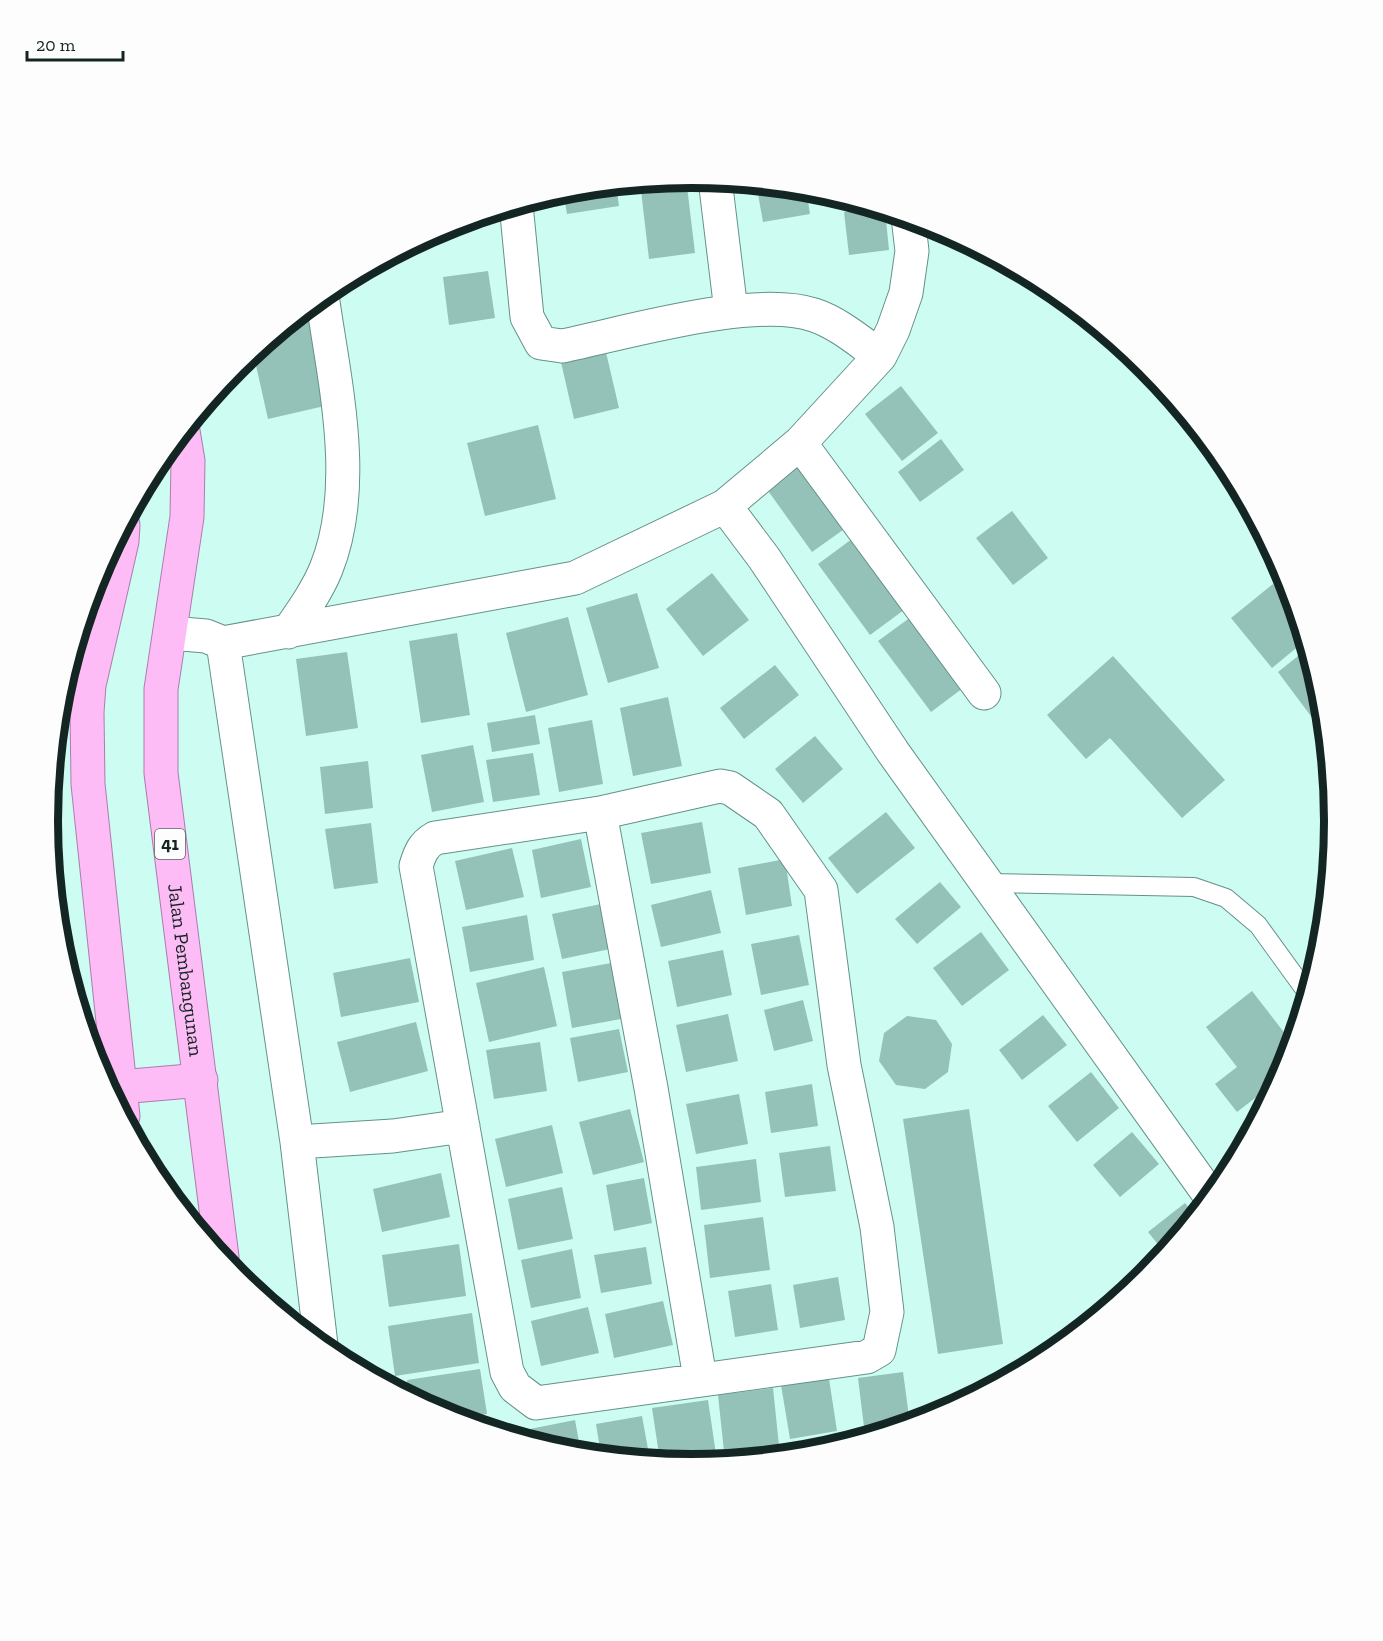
<svg xmlns="http://www.w3.org/2000/svg" width="1383" height="1641" viewBox="0 0 1383 1641" font-family="'Zilla Slab',serif">
<style>
.building{fill:#94c2b9}
.lines{fill:none;stroke-linecap:round;stroke-linejoin:round}
.service-casing{stroke:#659189;stroke-width:20}
.minor-casing{stroke:#659189;stroke-width:35}
.trunk-casing{stroke:#ac7cab;stroke-width:35}
.service{stroke:#fff;stroke-width:18}
.minor{stroke:#fff;stroke-width:33}
.trunk{stroke:#febcf6;stroke-width:33}
.labels{text-anchor:middle;stroke-width:4.5;stroke-linejoin:round;paint-order:stroke}
.shield{fill:#fdfdfd;stroke:#5a6664;stroke-width:1.5}
.shield-label{font-size:18px;font-weight:bold;fill:#142623}
.street-label{font-size:20px;fill:#142623;stroke:#fdfdfd}
.rim{fill:none;stroke:#142623;stroke-width:8}
</style>
<rect width="100%" height="100%" fill="#cdfcf3"/>
<path class="building" d="M 686,178 L 695,253 L 649,259 L 640,182 Z
M 756,183 L 806,188 L 810,214 L 763,222 Z
M 616,184 L 619,206 L 567,214 L 563,190 Z
M 878,208 L 885,210 L 889,250 L 849,255 L 844,212 Z
M 488,271 L 495,318 L 449,325 L 443,277 Z
M 311,320 L 329,405 L 268,419 L 253,352 L 284,326 Z
M 605,348 L 619,408 L 574,419 L 560,358 Z
M 901,386 L 938,433 L 902,461 L 865,414 Z
M 538,425 L 556,499 L 485,516 L 467,443 Z
M 941,439 L 964,470 L 920,502 L 898,472 Z
M 803,461 L 850,525 L 812,552 L 766,488 Z
M 1012,511 L 1048,558 L 1013,585 L 976,538 Z
M 856,536 L 908,607 L 870,635 L 818,564 Z
M 712,573 L 749,620 L 703,656 L 666,609 Z
M 1273,584 L 1299,617 L 1306,640 L 1272,668 L 1231,618 Z
M 637,593 L 659,668 L 608,683 L 586,608 Z
M 915,614 L 967,685 L 931,712 L 878,641 Z
M 568,617 L 588,695 L 526,712 L 506,633 Z
M 457,633 L 470,715 L 421,723 L 409,641 Z
M 1308,648 L 1323,695 L 1325,722 L 1319,727 L 1278,672 Z
M 347,652 L 358,728 L 306,736 L 296,659 Z
M 1113,656 L 1225,780 L 1182,818 L 1110,738 L 1086,759 L 1047,715 Z
M 775,665 L 799,695 L 744,739 L 720,708 Z
M 668,697 L 682,766 L 633,776 L 620,708 Z
M 535,715 L 540,744 L 492,752 L 487,723 Z
M 592,720 L 603,784 L 559,792 L 548,728 Z
M 815,736 L 843,769 L 803,803 L 775,769 Z
M 473,745 L 484,802 L 432,812 L 421,755 Z
M 533,753 L 540,795 L 493,802 L 486,760 Z
M 368,761 L 373,808 L 325,814 L 320,767 Z
M 886,812 L 915,848 L 857,894 L 828,858 Z
M 702,822 L 711,873 L 651,884 L 641,833 Z
M 371,823 L 378,883 L 334,889 L 325,829 Z
M 581,839 L 591,887 L 541,898 L 532,850 Z
M 512,848 L 524,897 L 466,910 L 455,861 Z
M 785,859 L 792,906 L 746,915 L 738,868 Z
M 940,882 L 961,907 L 917,944 L 895,919 Z
M 711,890 L 721,933 L 661,947 L 651,905 Z
M 606,903 L 615,948 L 562,959 L 552,914 Z
M 527,915 L 534,960 L 470,972 L 462,927 Z
M 981,932 L 1009,970 L 962,1006 L 933,968 Z
M 799,935 L 809,985 L 761,995 L 751,944 Z
M 723,950 L 732,995 L 677,1007 L 668,961 Z
M 410,958 L 419,1002 L 341,1017 L 333,973 Z
M 611,963 L 621,1019 L 572,1028 L 562,972 Z
M 544,967 L 557,1026 L 489,1042 L 476,983 Z
M 1252,991 L 1293,1044 L 1286,1067 L 1266,1103 L 1259,1095 L 1237,1112 L 1215,1084 L 1237,1067 L 1206,1027 Z
M 803,1000 L 813,1041 L 774,1051 L 764,1010 Z
M 728,1014 L 738,1061 L 686,1072 L 676,1025 Z
M 1043,1015 L 1067,1045 L 1022,1080 L 999,1050 Z
M 907,1016 L 936,1020 L 952,1044 L 948,1072 L 925,1089 L 896,1085 L 879,1061 L 884,1033 Z
M 416,1022 L 428,1071 L 350,1092 L 337,1042 Z
M 619,1029 L 628,1072 L 578,1082 L 570,1038 Z
M 540,1042 L 547,1091 L 494,1099 L 486,1050 Z
M 1091,1072 L 1119,1108 L 1077,1142 L 1048,1106 Z
M 812,1084 L 818,1126 L 771,1133 L 765,1092 Z
M 739,1094 L 748,1144 L 696,1154 L 686,1104 Z
M 630,1109 L 644,1162 L 593,1175 L 579,1122 Z
M 969,1109 L 1003,1344 L 938,1354 L 903,1119 Z
M 552,1125 L 563,1173 L 506,1187 L 495,1139 Z
M 1132,1132 L 1159,1164 L 1120,1197 L 1093,1165 Z
M 830,1146 L 836,1191 L 785,1197 L 779,1153 Z
M 756,1159 L 761,1202 L 701,1210 L 696,1167 Z
M 441,1173 L 450,1217 L 382,1232 L 373,1189 Z
M 644,1178 L 652,1223 L 614,1231 L 606,1185 Z
M 562,1187 L 573,1239 L 518,1250 L 508,1199 Z
M 1185,1203 L 1195,1216 L 1165,1253 L 1148,1232 Z
M 763,1217 L 770,1270 L 710,1278 L 704,1225 Z
M 459,1244 L 466,1296 L 389,1307 L 382,1255 Z
M 646,1247 L 652,1284 L 601,1293 L 594,1255 Z
M 572,1249 L 581,1298 L 531,1308 L 521,1260 Z
M 838,1277 L 845,1320 L 800,1328 L 793,1285 Z
M 771,1284 L 778,1330 L 735,1337 L 728,1291 Z
M 663,1301 L 673,1345 L 614,1358 L 605,1314 Z
M 588,1307 L 599,1353 L 541,1366 L 531,1321 Z
M 472,1313 L 479,1363 L 395,1376 L 388,1326 Z
M 480,1369 L 487,1414 L 458,1419 L 409,1396 L 407,1380 Z
M 828,1372 L 837,1431 L 790,1439 L 780,1379 Z
M 903,1372 L 910,1424 L 865,1435 L 858,1378 Z
M 773,1388 L 780,1455 L 725,1461 L 718,1395 Z
M 708,1400 L 717,1461 L 691,1464 L 660,1461 L 652,1408 Z
M 642,1416 L 650,1460 L 601,1455 L 596,1424 Z
M 575,1420 L 581,1453 L 566,1452 L 532,1441 L 530,1429 Z"/>
<g class="lines">
<g class="service-casing">
<path id="service" d="M 986,883 L 1194,887 L 1226,898 L 1258,925 L 1308,994"/>
</g>
<g class="minor-casing">
<path id="minor" d="M 715,179 L 731,311
M 516,204 L 527,317 L 541,343 L 562,346 C 626,333 753,295 814,315 C 838,323 859,341 880,356
M 800,443 L 984,693
M 725,506 L 764,558 L 893,752 L 1211,1197
M 288,632 C 302,612 317,591 326,569 C 360,485 334,381 322,295
M 170,633 L 206,636 L 223,643 L 575,578 L 725,506 L 800,443 L 880,356 L 893,330 L 906,293 L 912,251 L 908,217
M 223,643 L 297,1142 L 321,1345
M 720,786 L 730,788 L 768,814 L 821,890 L 844,1065 L 877,1227 L 887,1312 L 879,1350 L 867,1357 L 536,1403 L 515,1387 L 507,1372 L 416,866 C 420,853 423,845 435,838 L 600,813 Z
M 600,813 L 651,1088 L 700,1378
M 297,1142 L 393,1136 L 463,1126"/>
</g>
<g class="trunk-casing">
<g id="trunk">
<path id="s1" d="M 183,431 L 188,461 L 187,517 L 161,689 L 161,773 L 222,1257"/>
<path d="M 120,1087 L 201,1080"/>
<path d="M 123,1116 L 88,784 L 87,712 L 89,685 L 122,541 L 123,525"/>
</g>
</g>
<use href="#service" class="service"/>
<use href="#minor" class="minor"/>
<use href="#trunk" class="trunk"/>
</g>
<g class="labels">
<rect class="shield" x="155" y="829" width="30" height="30" rx="4.5"/>
<g class="shield-label">
<text x="170" y="850">41</text>
</g>
<g class="street-label">
<text dy="7" stroke="none"><textPath href="#s1" startOffset="543">Jalan Pembangunan</textPath></text>
</g>
</g>
<path d="M0 0H1383V1641H0ZM58 821a633 633 0 1 1 1266 0a633 633 0 1 1-1266 0Z" fill="#fdfdfd" fill-rule="evenodd"/>
<path class="rim" d="M58 821a633 633 0 1 1 1266 0a633 633 0 1 1-1266 0Z"/>
<path d="M27 51v9h96v-9" fill="none" stroke="#142623" stroke-width="3"/>
<text x="36" y="51" font-size="18" fill="#142623" stroke="#fdfdfd" stroke-width="4.5" paint-order="stroke">20 m</text>
</svg>
